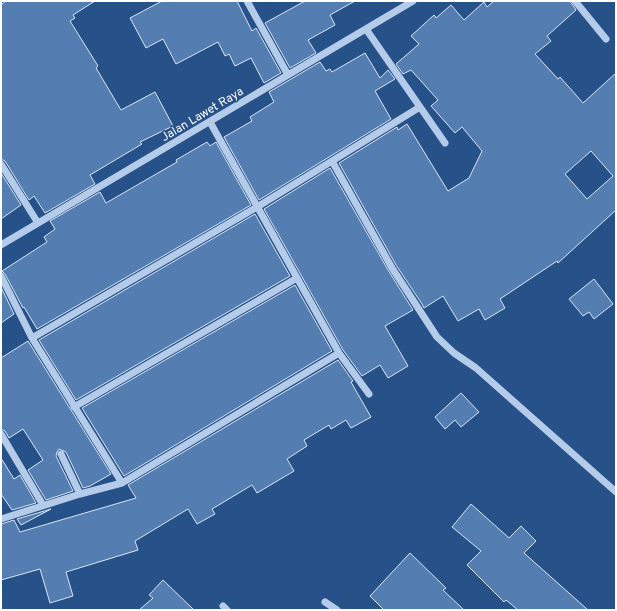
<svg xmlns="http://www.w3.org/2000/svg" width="617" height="611" viewBox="0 0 617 611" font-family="Overpass,sans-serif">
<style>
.building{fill:#547db2;stroke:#d8e6f7;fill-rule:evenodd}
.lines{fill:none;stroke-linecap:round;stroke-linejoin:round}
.minor{stroke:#b4cce9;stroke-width:7}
.labels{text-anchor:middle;stroke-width:3;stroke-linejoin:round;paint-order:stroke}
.street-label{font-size:12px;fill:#fff;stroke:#275189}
</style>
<rect width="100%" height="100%" fill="#275189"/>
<path class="building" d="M 6,1 L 95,1 L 73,15 L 75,18 L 70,21 L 98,66 L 96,68 L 121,110 L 155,92 L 173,126 L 140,142 L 142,144 L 90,175 L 95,184 L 45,213 L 34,196 L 29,200 L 5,161 L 1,159 L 1,5 Z
M 162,1 L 237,1 L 252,31 L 256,28 L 281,73 L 264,83 L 251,58 L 235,66 L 229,54 L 225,56 L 218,42 L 176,64 L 163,39 L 146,48 L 130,18 Z
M 305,1 L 355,1 L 330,15 L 335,25 L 308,40 L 316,53 L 290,68 L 265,23 Z
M 494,1 L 570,1 L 576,10 L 547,36 L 551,41 L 535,54 L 558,79 L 560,77 L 583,103 L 616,73 L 616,210 L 558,263 L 557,261 L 500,299 L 505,308 L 485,320 L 479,309 L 458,321 L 443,296 L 424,308 L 422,304 L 396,265 L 339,163 L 397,127 L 398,130 L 407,124 L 448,191 L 469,178 L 482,151 L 462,127 L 455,133 L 431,106 L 438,100 L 411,70 L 403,74 L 396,64 L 419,44 L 411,36 L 434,15 L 436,18 L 451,5 L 464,20 L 484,2 L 487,7 ZM 591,151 L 613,176 L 587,199 L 565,174 Z
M 365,53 L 380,78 L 388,70 L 395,79 L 375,91 L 391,119 L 259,200 L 224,137 L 252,121 L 250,117 L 274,102 L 269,92 L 320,62 L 326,71 L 330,69 L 332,72 Z
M 207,142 L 210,146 L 216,142 L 251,205 L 37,329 L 24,307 L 23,308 L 5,274 L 2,271 L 47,242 L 44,237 L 55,229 L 50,221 L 100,192 L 106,203 L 177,162 L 176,160 Z
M 330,168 L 388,270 L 413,310 L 385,326 L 408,366 L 388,378 L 380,365 L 362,376 L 343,350 L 264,209 Z
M 1,173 L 21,205 L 1,219 Z
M 255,214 L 290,276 L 76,400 L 39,340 Z
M 594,279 L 613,304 L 594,319 L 589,312 L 583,316 L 569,299 Z
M 295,285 L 332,351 L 124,476 L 82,408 Z
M 1,287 L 14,314 L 1,323 Z
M 28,341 L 111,474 L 90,486 L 83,488 L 66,452 L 59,449 L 57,452 L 56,456 L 73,491 L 46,500 L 28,470 L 43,460 L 23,429 L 9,438 L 5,431 L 1,429 L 1,358 Z
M 338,360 L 353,381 L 351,382 L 371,417 L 351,428 L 346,420 L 331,429 L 329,425 L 304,440 L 307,446 L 287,459 L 294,471 L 257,493 L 252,485 L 212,509 L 215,514 L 197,524 L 188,509 L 135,541 L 138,550 L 66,572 L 73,596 L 50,603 L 40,569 L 1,580 L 1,524 L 14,520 L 20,532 L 136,498 L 128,485 Z
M 461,393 L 479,412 L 461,427 L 455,420 L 445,429 L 435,417 Z
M 1,458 L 14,479 L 20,475 L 36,503 L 12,510 L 1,494 Z
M 471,504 L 509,538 L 521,526 L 536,541 L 524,553 L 588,610 L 518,610 L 506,600 L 504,602 L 467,565 L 481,551 L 452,527 Z
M 51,509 L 21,525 L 17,519 Z
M 410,553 L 446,588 L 443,590 L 464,610 L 384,610 L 370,596 Z
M 163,580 L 194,610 L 139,610 L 153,598 L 149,595 Z"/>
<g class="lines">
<path class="minor" d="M 247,1 L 288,75
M 575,1 L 606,39
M 366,29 L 445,143
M 210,122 L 339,353 L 369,394
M 332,161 L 392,268 L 437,337 L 454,353 L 476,368 L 616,492
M 1,164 L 38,223
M 1,245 L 413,1
M 1,276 L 32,338 L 122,483
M 32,338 L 257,207 L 420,107
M 74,407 L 297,278
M 1,434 L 43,505
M 61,454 L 80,494
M 1,519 L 80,494 L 122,483 L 339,353
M 325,602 L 337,610
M 223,606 L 227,610"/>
</g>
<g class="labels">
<g class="street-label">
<text transform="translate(202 114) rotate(-31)" y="4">Jalan Lawet Raya</text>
</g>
</g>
<rect width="617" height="611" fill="none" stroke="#ffffff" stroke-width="4"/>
</svg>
